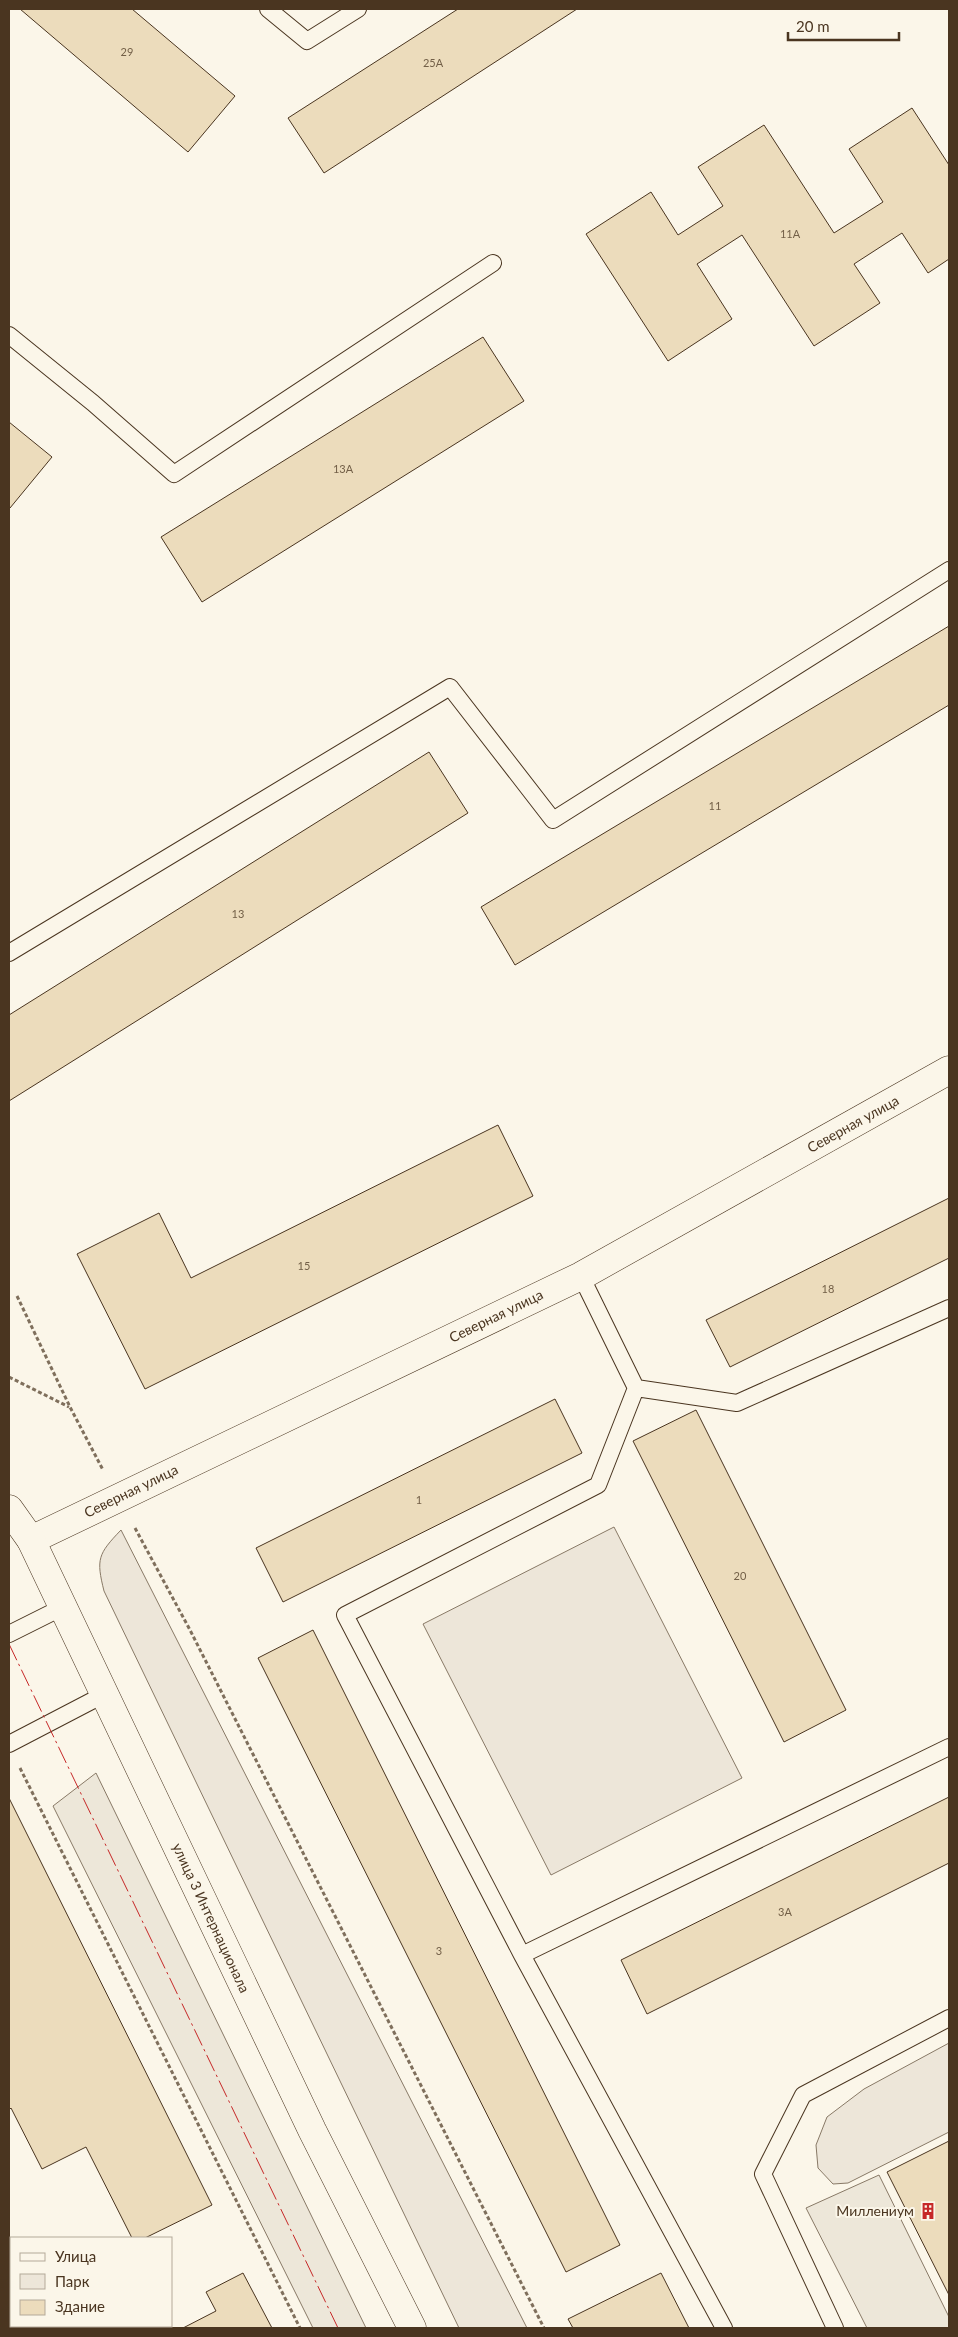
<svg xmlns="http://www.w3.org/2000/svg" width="958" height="2337" viewBox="0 0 958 2337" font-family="Lato,sans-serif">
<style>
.green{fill:#ede6d9;stroke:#887966}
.parking{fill:#ede7d9;stroke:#887966}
.building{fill:#ecdcbc;stroke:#4a3520}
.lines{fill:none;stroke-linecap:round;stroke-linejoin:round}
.service-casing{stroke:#4a3520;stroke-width:18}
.minor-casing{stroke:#4a3520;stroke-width:29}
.secondary-casing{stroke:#4a3520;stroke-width:29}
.path{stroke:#7f6f5c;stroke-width:3;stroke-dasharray:4 2.5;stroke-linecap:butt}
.service{stroke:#fbf6e9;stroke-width:16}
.minor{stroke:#fbf6e9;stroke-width:28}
.secondary{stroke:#fbf6e9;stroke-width:28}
.power{stroke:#c62828;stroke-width:1;stroke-dasharray:18 4 2.5 4;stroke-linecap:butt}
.labels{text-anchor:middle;stroke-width:4;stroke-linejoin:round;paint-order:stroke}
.number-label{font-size:11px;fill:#725f47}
.street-label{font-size:14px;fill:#4a3520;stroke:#fbf6e9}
.poi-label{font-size:14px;fill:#4a3520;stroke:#fbf6e9;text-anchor:end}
</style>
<rect width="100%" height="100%" fill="#fbf6e9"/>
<path class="green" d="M 614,1527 L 742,1778 L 551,1875 L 423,1624 Z
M 121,1530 L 527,2328 L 459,2328 L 104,1591 C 96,1559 98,1554 121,1530 Z
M 949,2043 L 949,2132 L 848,2183 L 833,2184 L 818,2168 L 816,2145 L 827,2117 L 864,2089 Z"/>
<path class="parking" d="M 96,1773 L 366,2328 L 313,2328 L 53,1806 Z
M 879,2175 L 949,2317 L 949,2328 L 867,2328 L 806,2208 Z"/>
<path class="building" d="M 20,9 L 132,9 L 235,96 L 188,152 Z
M 458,9 L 577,9 L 324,173 L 288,118 Z
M 912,108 L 949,165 L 949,259 L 928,273 L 902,233 L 854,264 L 880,303 L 814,346 L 742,235 L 697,264 L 732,319 L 668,361 L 586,234 L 651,192 L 678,235 L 723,206 L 698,167 L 764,125 L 834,233 L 883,202 L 849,149 Z
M 483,337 L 524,401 L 202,602 L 161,537 Z
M 9,422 L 52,457 L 10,508 L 9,507 Z
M 949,626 L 949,705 L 515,965 L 481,907 Z
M 429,752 L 468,813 L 9,1101 L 9,1015 Z
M 498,1125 L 533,1196 L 145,1389 L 77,1254 L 159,1213 L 191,1278 Z
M 949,1198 L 949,1258 L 730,1367 L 706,1320 Z
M 555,1399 L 582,1453 L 283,1602 L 256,1548 Z
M 696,1410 L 846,1710 L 784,1742 L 633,1441 Z
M 313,1630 L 620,2245 L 566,2272 L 258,1658 Z
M 949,1797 L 949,1863 L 647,2014 L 621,1960 Z
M 9,1798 L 212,2205 L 145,2238 L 132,2238 L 86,2147 L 42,2169 L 11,2108 L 9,2110 Z
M 949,2141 L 949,2295 L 887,2172 Z
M 9,2248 L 11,2253 L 11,2326 L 47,2326 L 49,2328 L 9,2328 Z
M 243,2273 L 272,2328 L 183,2328 L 216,2311 L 206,2292 Z
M 661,2273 L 689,2328 L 573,2328 L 568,2319 Z"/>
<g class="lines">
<g class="service-casing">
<path id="service" d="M 268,9 L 307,41 L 358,9
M 9,335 L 93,403 L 174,474 L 493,263
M 9,953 L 450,687 L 553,820 L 949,570
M 581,1276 L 636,1388 L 598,1485 L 345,1615 L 522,1955 L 724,2328
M 636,1388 L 737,1403 L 949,1308
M 9,1634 L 63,1607
M 9,1744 L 105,1694
M 522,1955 L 949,1747
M 835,2328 L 763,2174 L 803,2095 L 949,2018"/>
</g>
<g class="minor-casing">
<path id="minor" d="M 31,1540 L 581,1276 L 949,1070"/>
</g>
<g class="secondary-casing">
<path id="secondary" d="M 9,1509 L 31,1540 L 312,2130 L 412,2328"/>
</g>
<path class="path" d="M 17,1296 L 70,1407 L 103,1470
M 9,1377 L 69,1407
M 135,1528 L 190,1630 L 544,2328
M 20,1768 L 300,2328"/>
<use href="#service" class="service"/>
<use href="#minor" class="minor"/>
<use href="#secondary" class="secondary"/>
<path class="power" d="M 9,1644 L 338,2328"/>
</g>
<defs>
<g id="building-bare" transform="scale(1.35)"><path d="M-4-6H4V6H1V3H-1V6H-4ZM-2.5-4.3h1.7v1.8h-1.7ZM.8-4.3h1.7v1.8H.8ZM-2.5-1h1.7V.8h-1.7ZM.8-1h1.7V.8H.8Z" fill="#c62828" stroke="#fbf6e9" stroke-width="2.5" paint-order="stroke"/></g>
</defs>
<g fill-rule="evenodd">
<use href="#building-bare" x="928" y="2211"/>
</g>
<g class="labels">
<g class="number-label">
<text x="127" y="56">29</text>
<text x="433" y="67">25А</text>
<text x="790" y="238">11А</text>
<text x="343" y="473">13А</text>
<text x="715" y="810">11</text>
<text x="238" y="918">13</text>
<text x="304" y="1270">15</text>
<text x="828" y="1293">18</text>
<text x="419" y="1504">1</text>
<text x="740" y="1580">20</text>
<text x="785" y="1916">3А</text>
<text x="439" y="1955">3</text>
</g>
<g class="street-label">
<text transform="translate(853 1124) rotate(-29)" y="5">Северная улица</text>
<text transform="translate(496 1316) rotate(-26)" y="5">Северная улица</text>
<text transform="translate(131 1491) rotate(-26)" y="5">Северная улица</text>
<text transform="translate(211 1918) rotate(65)" y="5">улица 3 Интернационала</text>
</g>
<g class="poi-label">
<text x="914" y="2216">Миллениум</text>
</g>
</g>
<rect width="958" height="2337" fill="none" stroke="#4a3520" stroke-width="20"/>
<rect x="10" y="2237" width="162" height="90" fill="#fbf6e9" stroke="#b4a999"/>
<rect x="20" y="2253" width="25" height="8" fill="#fbf6e9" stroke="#b4a999"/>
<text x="55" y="2262" font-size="15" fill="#4a3520">Улица</text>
<rect x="20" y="2274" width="25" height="15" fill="#ede6d9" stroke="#b4a999"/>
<text x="55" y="2287" font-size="15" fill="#4a3520">Парк</text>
<rect x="20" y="2300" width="25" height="15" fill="#ecdcbc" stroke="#b4a999"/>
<text x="55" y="2312" font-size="15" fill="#4a3520">Здание</text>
<path d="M788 32v8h111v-8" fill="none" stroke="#4a3520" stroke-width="2.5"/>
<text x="796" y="32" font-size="15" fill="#4a3520" stroke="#fbf6e9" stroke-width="4" paint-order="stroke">20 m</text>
</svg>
